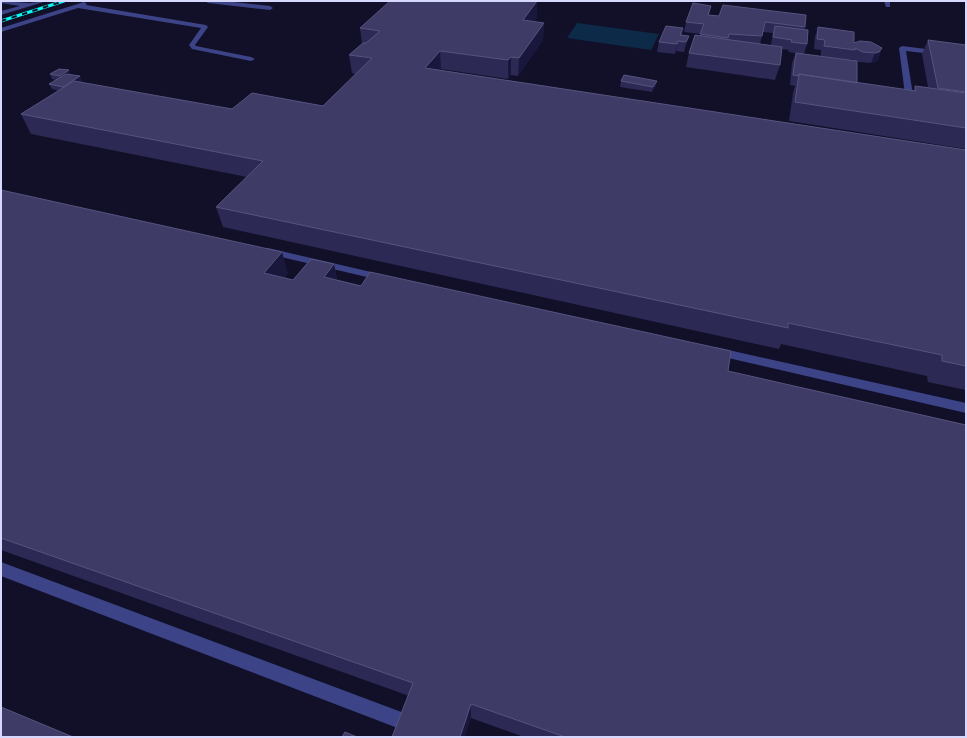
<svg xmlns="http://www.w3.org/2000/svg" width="967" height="738" viewBox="0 0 967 738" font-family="'Source Sans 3',sans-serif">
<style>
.water{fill:#0d2b49}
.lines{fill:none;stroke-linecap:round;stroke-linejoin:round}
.minor{fill:#3c4386;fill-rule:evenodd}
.rail-casing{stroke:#07fbf2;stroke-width:3}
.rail{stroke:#111028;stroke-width:2;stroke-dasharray:5.5;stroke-linecap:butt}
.wall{fill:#2c2955;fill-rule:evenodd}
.shaded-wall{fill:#19173b}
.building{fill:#3e3c67;stroke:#56547f}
</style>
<rect width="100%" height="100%" fill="#111028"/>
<path class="water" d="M 577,23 L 659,34 L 651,50 L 567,38 Z"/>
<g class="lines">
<path class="minor" d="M 1,1 L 29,3 L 47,1 L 1,15 L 1,11 L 20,6 L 1,3 Z
M 205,1 L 225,1 L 270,6 L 273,8 L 270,10 L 208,3 Z
M 884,1 L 890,1 L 890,7 L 886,7 Z
M 84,2 L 87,4 L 86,5 L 206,25 L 208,27 L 195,45 L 196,46 L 251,57 L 255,59 L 251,61 L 192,49 L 189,45 L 201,28 L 78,8 L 1,32 L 1,28 Z
M 902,46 L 966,54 L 966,58 L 906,51 L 914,101 L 917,103 L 913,105 L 906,102 L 899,48 Z
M 268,248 L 384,275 L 389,278 L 384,281 L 264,253 L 263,251 Z
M 715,347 L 966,403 L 966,413 L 711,354 L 709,351 L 711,348 Z
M 1,562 L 444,728 L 450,731 L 453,737 L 421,737 L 1,576 Z"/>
<g class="rail-casing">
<path id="rail" d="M 1,21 L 64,1"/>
</g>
<use href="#rail" class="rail"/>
</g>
<path class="wall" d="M 711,6 L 709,15 L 805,27 L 804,30 L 807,44 L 804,54 L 857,83 L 913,91 L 915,86 L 928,87 L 922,54 L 928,40 L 966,45 L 966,149 L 789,121 L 793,93 L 795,86 L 790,85 L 792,63 L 796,53 L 788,52 L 789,50 L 782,49 L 780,65 L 775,80 L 686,67 L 689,53 L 700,36 L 701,34 L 684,32 L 686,22 ZM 763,32 L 773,33 L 771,45 L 760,44 Z
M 537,18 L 534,22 L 544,23 L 543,40 L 518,76 L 511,75 L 508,79 L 441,69 L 440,70 L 966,150 L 966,390 L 928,382 L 927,376 L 781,344 L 779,349 L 223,227 L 216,207 L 247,177 L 31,134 L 21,114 L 59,91 L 52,89 L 49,84 L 56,80 L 52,79 L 50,74 L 71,75 L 80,76 L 82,82 L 81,83 L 232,109 L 323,106 L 356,74 L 352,73 L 349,55 L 362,44 L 360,28 Z
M 818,27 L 854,43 L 882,48 L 878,59 L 875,62 L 871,63 L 859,62 L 851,59 L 851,60 L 821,56 L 821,50 L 814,49 L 815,37 Z
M 683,28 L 682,35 L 689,36 L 686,46 L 684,52 L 676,51 L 675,54 L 657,52 L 659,42 Z
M 621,81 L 656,86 L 652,92 L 620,87 Z
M 1,190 L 288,273 L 284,278 L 293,280 L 334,264 L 337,280 L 728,371 L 966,737 L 524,737 L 1,550 Z"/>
<path class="shaded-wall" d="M 537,1 L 537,18 L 522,38 L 523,20 Z
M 544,23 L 543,40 L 518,76 L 519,58 Z
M 689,36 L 686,46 L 684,52 L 686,42 Z
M 678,41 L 676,51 L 675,54 L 677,44 Z
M 882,48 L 878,59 L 875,62 L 871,63 L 875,53 Z
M 440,51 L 441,69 L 427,86 L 425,68 Z
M 511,57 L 511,75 L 508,79 L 508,60 Z
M 69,70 L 71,76 L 63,81 L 60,76 Z
M 80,76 L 82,82 L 66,92 L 63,87 Z
M 657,81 L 656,86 L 652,92 L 653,87 Z
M 282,252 L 288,273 L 270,294 L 264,273 Z
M 334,264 L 338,285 L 324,277 Z
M 471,704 L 471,718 L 465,737 L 460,737 Z"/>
<path class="building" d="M 390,1 L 537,1 L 523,20 L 544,23 L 519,58 L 511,57 L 508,60 L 440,51 L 425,68 L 966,150 L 966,366 L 942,361 L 942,355 L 788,323 L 788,328 L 216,207 L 263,161 L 21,114 L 74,81 L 232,109 L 252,93 L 323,106 L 372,58 L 349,55 L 363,43 L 366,43 L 380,31 L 360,28 Z
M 693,3 L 711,6 L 708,15 L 719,16 L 723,5 L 806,15 L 805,27 L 765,22 L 762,36 L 729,34 L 728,38 L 700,34 L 704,24 L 686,22 Z
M 666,26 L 683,28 L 680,35 L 689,36 L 686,42 L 678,41 L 677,44 L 659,42 Z
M 775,26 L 808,30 L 807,44 L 791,42 L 792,40 L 773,37 Z
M 818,27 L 854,32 L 854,43 L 860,41 L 871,42 L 882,48 L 879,52 L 875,53 L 863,52 L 855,48 L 855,50 L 824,46 L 825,40 L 817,39 Z
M 695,35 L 782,47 L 780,65 L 689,53 Z
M 928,40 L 966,45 L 966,92 L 938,88 Z
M 796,53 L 857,61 L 857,83 L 799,74 L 799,76 L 793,75 Z
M 59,69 L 69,70 L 60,76 L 50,74 Z
M 66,74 L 80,76 L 63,87 L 49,84 Z
M 799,74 L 916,91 L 915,86 L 966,93 L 966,128 L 795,102 Z
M 624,75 L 657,81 L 653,87 L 621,81 Z
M 1,190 L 282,252 L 264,273 L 293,280 L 311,259 L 334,264 L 324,277 L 361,286 L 370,272 L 731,351 L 728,371 L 966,425 L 966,737 L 565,737 L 471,704 L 460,737 L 392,737 L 413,683 L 1,538 Z
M 1,707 L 73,737 L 1,737 Z
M 345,732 L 357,737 L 342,737 Z"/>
<rect width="967" height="738" fill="none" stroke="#d7d8fe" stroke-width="4"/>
</svg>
